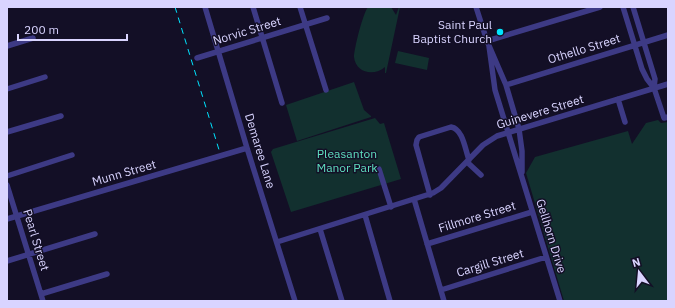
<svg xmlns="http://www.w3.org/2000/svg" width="675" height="308" viewBox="0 0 675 308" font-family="'IBM Plex Sans',sans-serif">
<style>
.green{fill:#12302f}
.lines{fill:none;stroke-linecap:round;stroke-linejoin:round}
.minor{stroke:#3d3a85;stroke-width:5.5}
.rail{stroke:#00e5ff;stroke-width:1;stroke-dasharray:6 5;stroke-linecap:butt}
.poi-dot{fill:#00e5ff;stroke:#130f26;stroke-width:1.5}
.labels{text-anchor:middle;stroke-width:3;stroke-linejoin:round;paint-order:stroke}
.poi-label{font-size:12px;fill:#d9d4ff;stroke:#130f26;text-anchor:end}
.street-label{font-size:12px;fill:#d9d4ff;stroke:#130f26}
.park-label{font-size:12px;fill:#5fe0c0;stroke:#130f26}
</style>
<rect width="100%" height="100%" fill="#130f26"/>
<path class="green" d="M 368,7 L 391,7 L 396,15 L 399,7 L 400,7 L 386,73 L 385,73 L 385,67 C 375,76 356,74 354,57 C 354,49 363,13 368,7 Z
M 398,51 L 429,58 L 427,70 L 395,63 Z
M 354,82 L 364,110 L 371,116 L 371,117 L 297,141 L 286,105 Z
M 375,118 L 380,124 L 384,123 L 401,179 L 291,212 L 271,152 L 273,149 Z
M 658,120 L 661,123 L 668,122 L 668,301 L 564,301 L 526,173 L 535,157 L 628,131 L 632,144 L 646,123 Z"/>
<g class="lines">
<path class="minor" d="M 205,7 L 247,148 L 295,301
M 253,7 L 282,103
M 300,7 L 326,90
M 476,7 L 487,41 L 506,85 L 519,129 L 522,151 L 522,172
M 623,7 L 642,69 L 647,79 L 654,88 L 664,118 L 668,117
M 633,7 L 655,79 L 654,88
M 487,41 L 600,7
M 7,46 L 33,38
M 489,46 L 495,90 L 560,301
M 197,58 L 327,18
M 506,85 L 668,35
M 7,89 L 45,77
M 618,99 L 625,122
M 7,132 L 61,116
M 467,162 L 481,175
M 379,169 L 391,207
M 7,176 L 72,155
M 7,185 L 43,301
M 430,195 L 416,145 L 417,140 L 419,137 L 451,127 C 463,129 465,149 469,160
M 414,199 L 444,301
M 365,215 L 390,301
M 7,219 L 247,148
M 320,229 L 342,301
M 277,242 L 433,193 L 441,188 L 483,145 L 497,136 L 668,84
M 427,244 L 532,212
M 7,261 L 95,234
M 441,290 L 546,257
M 41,294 L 107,274"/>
<path class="rail" d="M 175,7 L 220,153"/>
</g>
<circle class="poi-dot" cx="500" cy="32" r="4"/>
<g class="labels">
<g class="poi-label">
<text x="492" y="29">Saint Paul<tspan x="492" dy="14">Baptist Church</tspan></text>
</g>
<g class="street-label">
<text transform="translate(247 31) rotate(-17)" y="4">Norvic Street</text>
<text transform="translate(584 49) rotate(-17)" y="4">Othello Street</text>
<text transform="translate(540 112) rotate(-17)" y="4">Guinevere Street</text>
<text transform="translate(260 151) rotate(73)" y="4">Demaree Lane</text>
<text transform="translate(124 173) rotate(-16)" y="4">Munn Street</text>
<text transform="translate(477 217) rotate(-17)" y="4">Fillmore Street</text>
<text transform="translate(551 236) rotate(73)" y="4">Gellhorn Drive</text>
<text transform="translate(36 240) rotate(73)" y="4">Pearl Street</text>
<text transform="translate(490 263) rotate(-17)" y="4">Cargill Street</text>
</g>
<g class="park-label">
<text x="347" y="158">Pleasanton<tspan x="347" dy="14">Manor Park</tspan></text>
</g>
</g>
<rect width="675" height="308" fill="none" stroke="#d9d4ff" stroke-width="16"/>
<g transform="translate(639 272) rotate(344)" stroke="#130f26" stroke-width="3" paint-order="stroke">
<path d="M0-3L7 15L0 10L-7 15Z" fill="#d9d4ff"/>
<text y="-6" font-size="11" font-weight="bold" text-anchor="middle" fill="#d9d4ff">N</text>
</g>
<path d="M18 34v6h109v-6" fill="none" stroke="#d9d4ff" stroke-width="2"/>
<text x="24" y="34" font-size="12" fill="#d9d4ff" stroke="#130f26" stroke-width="3" paint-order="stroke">200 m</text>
</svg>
